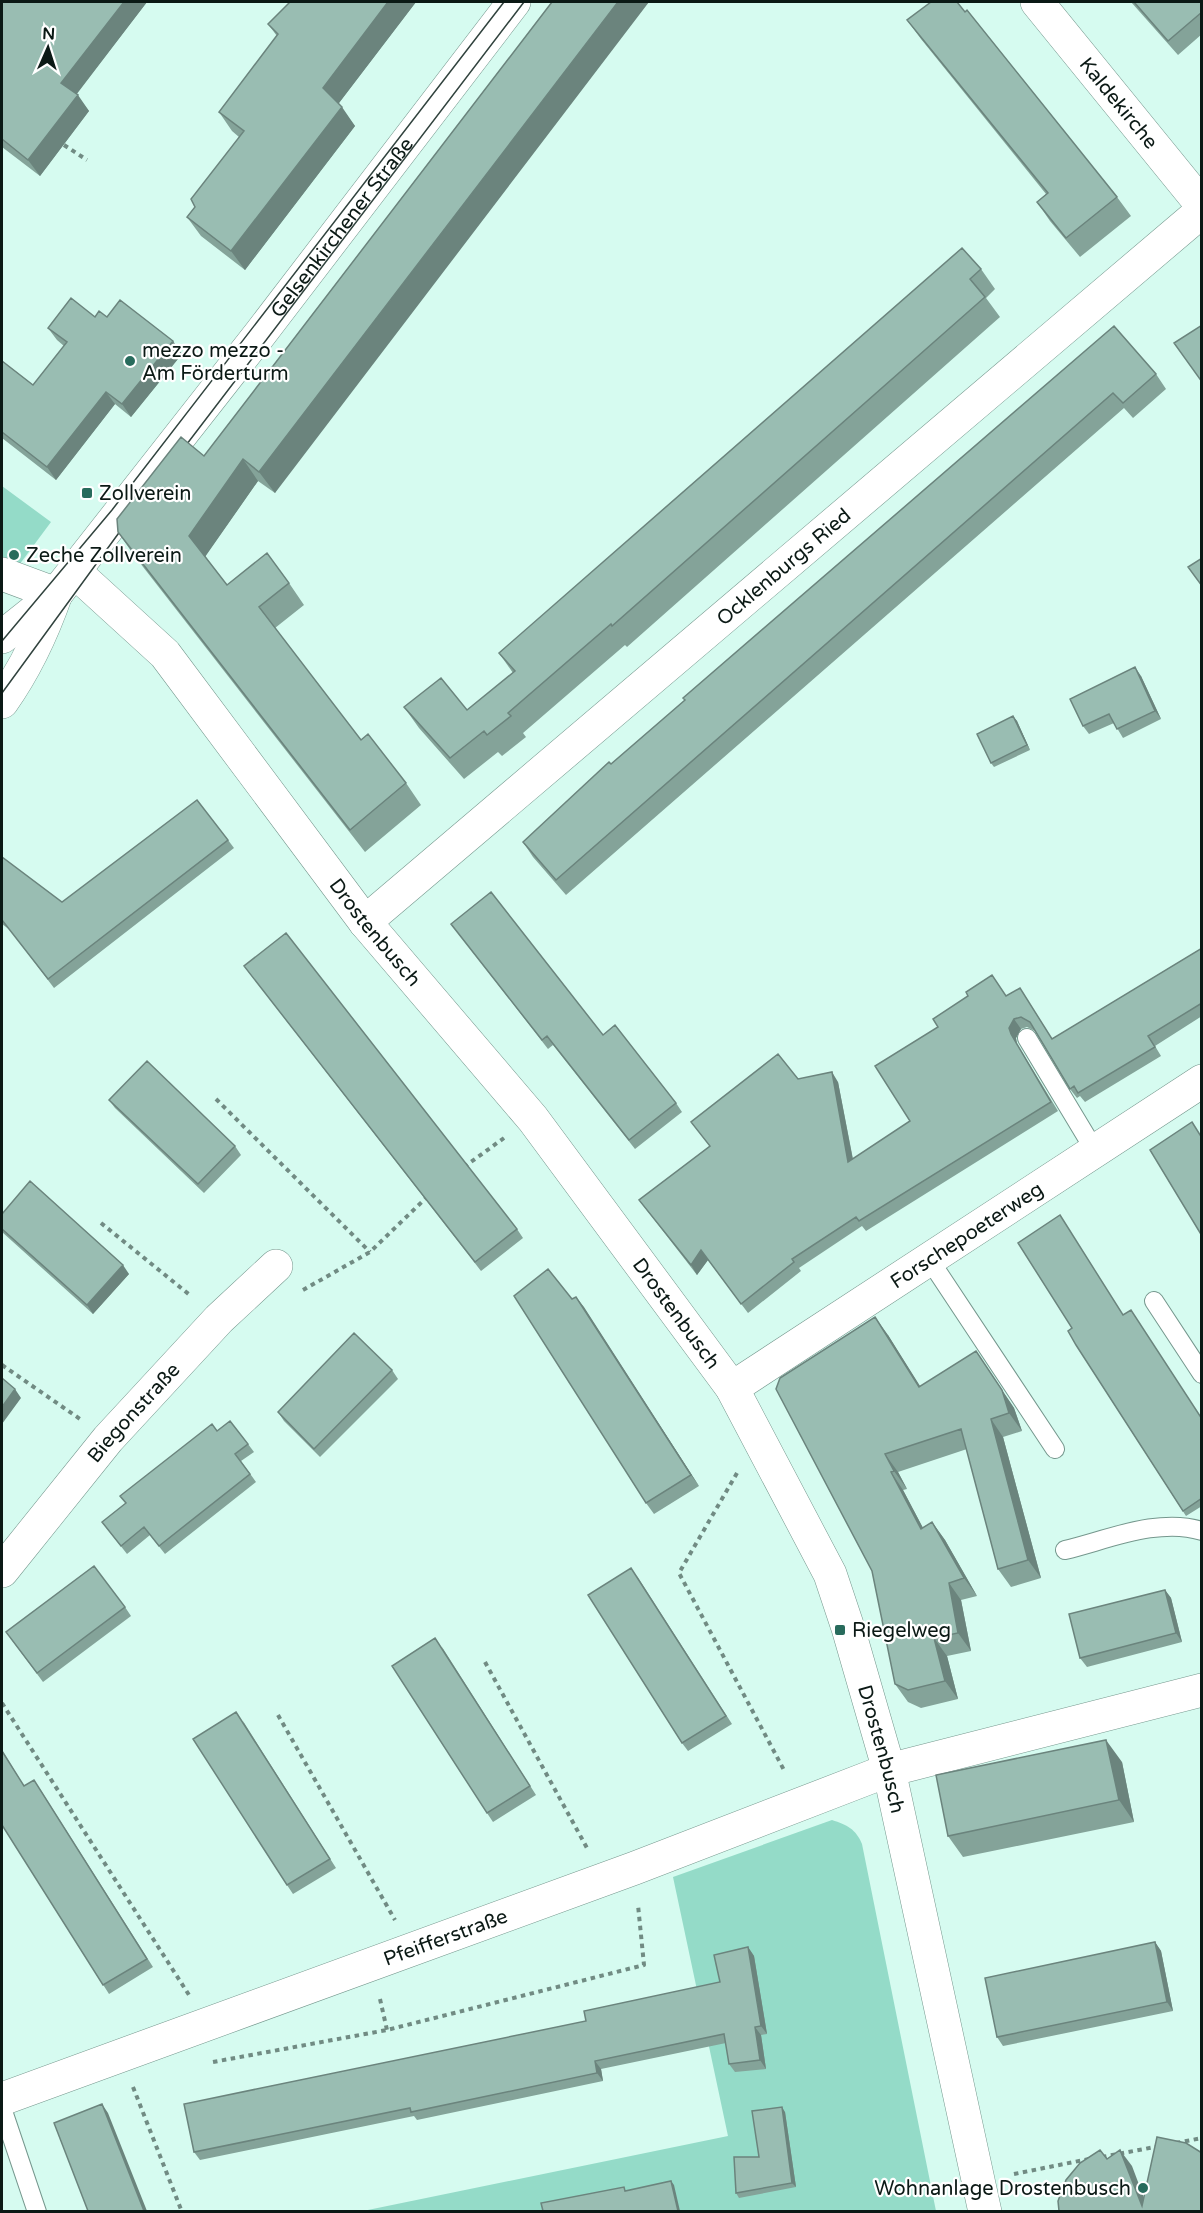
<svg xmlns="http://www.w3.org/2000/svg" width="1203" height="2213" viewBox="0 0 1203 2213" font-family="'Varela Round',sans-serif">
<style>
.green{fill:#94dbc8}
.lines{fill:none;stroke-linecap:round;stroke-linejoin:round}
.lane-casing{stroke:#75978d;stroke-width:20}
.street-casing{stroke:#75978d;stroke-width:34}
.secondary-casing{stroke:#75978d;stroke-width:34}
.path{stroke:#718b83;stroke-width:4;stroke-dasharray:4.5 4.5;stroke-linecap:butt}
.lane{stroke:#fff;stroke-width:18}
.street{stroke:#fff;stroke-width:33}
.secondary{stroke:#fff;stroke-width:33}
.tram{stroke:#31433e;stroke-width:1.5}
.wall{fill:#84a399}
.shaded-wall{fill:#6b847d}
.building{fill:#99bdb2;stroke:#6b847d;stroke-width:1.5}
.poi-dot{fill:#286b5c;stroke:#fff;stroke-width:2}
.labels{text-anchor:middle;stroke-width:4.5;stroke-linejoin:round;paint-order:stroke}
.street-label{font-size:20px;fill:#0b1915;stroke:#fff}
.poi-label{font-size:20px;fill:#0b1915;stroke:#fff;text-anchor:start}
</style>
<rect width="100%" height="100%" fill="#d6fbf0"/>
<path class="green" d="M 2,486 L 51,522 L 2,588 Z
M 832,1820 C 847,1825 856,1829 862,1844 L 936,2211 L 358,2212 L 728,2136 L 673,1877 Z"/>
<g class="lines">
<g class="lane-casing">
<path id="lane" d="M 1027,1038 L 1095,1151
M 929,1259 L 1055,1449
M 1154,1301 L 1202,1374
M 1065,1550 C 1107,1540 1159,1517 1202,1531
M 2,2108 L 37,2212"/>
</g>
<g class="street-casing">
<g id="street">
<path id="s1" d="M 1037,2 L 1202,205"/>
<path id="s2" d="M 74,571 L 165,654 L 365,922 L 533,1119 L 732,1388 L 830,1574 L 848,1628 L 889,1770 L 985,2212"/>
<path d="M 2,574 L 56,594"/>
<path id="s3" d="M 365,922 L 1202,211"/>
<path id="s4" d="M 732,1388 L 1202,1081"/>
<path id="s5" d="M 2,1571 L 108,1439 L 219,1319 L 276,1266"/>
<path id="s6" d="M 2,2099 L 635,1868 L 889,1770 L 1202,1690"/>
</g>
</g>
<g class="secondary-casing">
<g id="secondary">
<path id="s7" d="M 2,637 L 56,594 L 260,334 L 514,2"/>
<path d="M 2,702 C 26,668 42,634 56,594"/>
</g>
</g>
<path class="path" d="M 64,145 L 87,160
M 216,1099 L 370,1252
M 464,1167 L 504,1138
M 101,1223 L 191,1296
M 303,1290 L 370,1252 L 428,1196
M 2,1365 L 80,1419
M 737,1473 L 679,1573 L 785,1772
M 485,1662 L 587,1848
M 2,1703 L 189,1995
M 278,1715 L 395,1920
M 380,1999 L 387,2030
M 213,2062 L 387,2030 L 644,1965 L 638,1905
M 133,2087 L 182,2212
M 1176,2143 L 1202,2138
M 1102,2157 L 1160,2146
M 1014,2174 L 1089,2159"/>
<use href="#lane" class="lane"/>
<use href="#street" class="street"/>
<use href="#secondary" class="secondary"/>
<path class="tram" d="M 177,457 L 524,2
M 2,641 L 112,510 L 504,2
M 2,693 L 129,519"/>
</g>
<path class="wall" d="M 2,2 L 147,2 L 76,94 L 89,111 L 40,176 L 2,147 Z
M 290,2 L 416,2 L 338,104 L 355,126 L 245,270 L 201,236 L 187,217 L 195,207 L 239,137 L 232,131 L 219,112 L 277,36 L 268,24 Z
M 552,2 L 275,493 L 258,481 L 205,556 L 227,585 L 289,583 L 304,605 L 275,628 L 361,740 L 406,783 L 421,805 L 365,852 L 133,554 L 118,532 L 204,456 Z
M 1131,2 L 1202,2 L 1202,34 L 1178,55 Z
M 907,20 L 1117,197 L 1131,216 L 1080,257 L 1050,221 L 1037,202 L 1046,194 L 921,39 Z
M 981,269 L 995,289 L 986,298 L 1000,317 L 627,647 L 625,645 L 523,733 L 526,737 L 502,756 L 498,752 L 464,779 L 419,728 L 404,707 L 467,710 L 513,673 L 499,653 Z
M 95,317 L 107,317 L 182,354 L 131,417 L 115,404 L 56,480 L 2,438 L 2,361 L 33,385 L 64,346 L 57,340 L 48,328 Z
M 1114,326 L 1156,374 L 1166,389 L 1133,418 L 1124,408 L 566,895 L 533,857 L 523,842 Z
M 1141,676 L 1161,719 L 1123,738 L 1114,723 L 1089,734 L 1083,726 Z
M 1013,716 L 1017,721 L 1030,750 L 994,767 L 991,763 Z
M 228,840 L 234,848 L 54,988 L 10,930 L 2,924 L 2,857 L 62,902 Z
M 451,924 L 603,1035 L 676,1103 L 682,1112 L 635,1149 L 553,1045 L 548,1049 Z
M 1202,948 L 1202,1016 L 1155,1046 L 1161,1056 L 1085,1102 L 1080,1096 L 1077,1098 L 1070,1089 L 1035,1031 L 1027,1027 L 1021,1029 L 1016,1038 L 1017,1044 L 1058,1111 L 866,1231 L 862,1226 L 799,1268 L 801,1271 L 748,1313 L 708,1260 L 697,1275 L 639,1200 L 710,1146 L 691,1122 L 798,1079 L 838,1082 L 853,1159 L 910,1121 L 1007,996 L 1020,988 L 1052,1039 Z
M 244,966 L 517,1229 L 523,1238 L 481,1271 Z
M 109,1100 L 235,1146 L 241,1155 L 204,1193 L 115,1108 Z
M 2,1214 L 129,1274 L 93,1314 L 2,1232 Z
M 576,1297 L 699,1486 L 654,1514 L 646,1503 L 572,1299 Z
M 1123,1315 L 1202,1418 L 1202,1506 L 1186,1516 L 1076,1345 Z
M 888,1335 L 920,1387 L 988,1369 L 1014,1408 L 1022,1431 L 1003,1437 L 1041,1578 L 1011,1587 L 998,1569 L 967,1449 L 898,1472 L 907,1489 L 903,1490 L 923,1528 L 932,1522 L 945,1540 L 977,1596 L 961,1600 L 971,1651 L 947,1656 L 958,1699 L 921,1708 L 908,1702 L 895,1684 L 872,1571 Z
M 392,1370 L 398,1379 L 320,1457 L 284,1421 L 278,1412 Z
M 217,1431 L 248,1444 L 254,1452 L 241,1461 L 256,1482 L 165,1554 L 150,1535 L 127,1554 L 102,1522 Z
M 637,1576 L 732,1724 L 688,1751 L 682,1743 Z
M 1165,1590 L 1171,1598 L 1182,1642 L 1087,1667 L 1080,1658 Z
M 125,1607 L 131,1616 L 43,1682 L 6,1632 Z
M 442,1647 L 536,1795 L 493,1822 L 487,1813 Z
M 243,1721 L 336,1868 L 293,1894 L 287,1885 Z
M 2,1750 L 24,1786 L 40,1789 L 153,1967 L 109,1994 L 2,1825 Z
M 1122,1762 L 1134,1822 L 963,1857 L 948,1836 Z
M 1155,1942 L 1161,1951 L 1173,2011 L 1003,2046 L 997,2037 Z
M 748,1947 L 754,1956 L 767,2034 L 761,2035 L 766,2069 L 735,2072 L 729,2064 L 726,2043 L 601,2069 L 603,2081 L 417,2120 L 414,2116 L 200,2160 L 194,2152 L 586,2021 L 720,1982 Z
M 785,2112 L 796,2187 L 739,2198 L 736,2193 L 759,2157 Z"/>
<path class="shaded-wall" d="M 124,2 L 147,2 L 73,99 L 61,83 Z
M 388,2 L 416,2 L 336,107 L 323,88 Z
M 618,2 L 649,2 L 275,493 L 259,472 Z
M 78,95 L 89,111 L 40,176 L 28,160 Z
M 342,107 L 355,126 L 245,270 L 231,251 Z
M 173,341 L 182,354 L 131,417 L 122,404 Z
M 106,392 L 115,404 L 56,480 L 47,467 Z
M 243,459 L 258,481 L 205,557 L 189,536 Z
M 1135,667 L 1141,676 L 1161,719 L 1155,711 Z
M 1013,716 L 1017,721 L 1030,750 L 1027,745 Z
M 1014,1019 L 1021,1029 L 1016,1038 L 1017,1044 L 1058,1111 L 1011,1034 L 1009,1028 Z
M 832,1072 L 838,1082 L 855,1171 L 848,1162 Z
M 701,1250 L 708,1260 L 697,1275 L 691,1265 Z
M 123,1265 L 129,1274 L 93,1314 L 87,1305 Z
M 576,1297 L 584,1307 L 699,1486 L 691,1475 Z
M 875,1317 L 888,1335 L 932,1405 L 919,1387 Z
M 976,1351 L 1014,1408 L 1022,1431 L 1009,1413 Z
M 15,1389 L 21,1398 L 2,1424 L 2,1407 Z
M 991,1419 L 1003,1437 L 1041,1578 L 1028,1560 Z
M 885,1454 L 898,1472 L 907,1489 L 894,1471 Z
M 891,1472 L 903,1490 L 933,1547 L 921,1529 Z
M 932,1522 L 945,1540 L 977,1596 L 964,1578 Z
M 949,1583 L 961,1600 L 971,1651 L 958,1633 Z
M 1165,1590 L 1171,1598 L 1182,1642 L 1176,1633 Z
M 934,1638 L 947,1656 L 958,1699 L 945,1681 Z
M 1106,1740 L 1122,1762 L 1134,1822 L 1119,1800 Z
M 1155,1942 L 1161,1951 L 1173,2011 L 1167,2002 Z
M 748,1947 L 754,1956 L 767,2034 L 761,2026 Z
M 755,2027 L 761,2035 L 766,2069 L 760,2060 Z
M 595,2061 L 601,2069 L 603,2081 L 597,2073 Z
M 102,2104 L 108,2113 L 147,2211 L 144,2211 Z
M 782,2107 L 785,2112 L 796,2187 L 792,2183 Z
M 1120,2150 L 1132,2166 L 1149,2211 L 1142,2206 Z
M 671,2181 L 674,2185 L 680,2211 L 678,2211 Z"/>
<path class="building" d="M 2,2 L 124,2 L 61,83 L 78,95 L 28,160 L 2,139 Z
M 290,2 L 388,2 L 323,88 L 342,107 L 231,251 L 187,217 L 195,207 L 191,199 L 244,131 L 219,112 L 278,34 L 268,24 Z
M 552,2 L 618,2 L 259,472 L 243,459 L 189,536 L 227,585 L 267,553 L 289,583 L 259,607 L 361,740 L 368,734 L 406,783 L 350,830 L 118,532 L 117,519 L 181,437 L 204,456 Z
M 931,2 L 957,2 L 965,12 L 967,10 L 1117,197 L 1066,238 L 1037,202 L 1048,193 L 907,20 Z
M 1134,2 L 1202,2 L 1202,12 L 1168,41 Z
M 962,248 L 981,269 L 970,279 L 985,297 L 612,626 L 611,624 L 508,713 L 511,716 L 487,735 L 484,731 L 450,758 L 404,707 L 441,678 L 467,710 L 515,671 L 499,653 Z
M 71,298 L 95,317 L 99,311 L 107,317 L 120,300 L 173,341 L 122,404 L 106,392 L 47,467 L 2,432 L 2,361 L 33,385 L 67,342 L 48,328 Z
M 1202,325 L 1202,382 L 1174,343 Z
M 1114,326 L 1156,374 L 1123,403 L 1113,393 L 556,880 L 523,842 L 609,762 L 611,764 L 685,700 L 683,698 Z
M 1202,558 L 1202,586 L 1188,567 Z
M 1135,667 L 1155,711 L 1117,729 L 1109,714 L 1083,726 L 1070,699 Z
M 1013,716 L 1027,745 L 991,763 L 977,734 Z
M 197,800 L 228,840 L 48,979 L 2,920 L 2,857 L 62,902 Z
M 491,892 L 603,1035 L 615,1025 L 676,1103 L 629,1140 L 547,1036 L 542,1040 L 451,924 Z
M 286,933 L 517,1229 L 475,1262 L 244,966 Z
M 1202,948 L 1202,1003 L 1148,1036 L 1155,1047 L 1078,1093 L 1074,1086 L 1070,1089 L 1030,1022 L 1021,1017 L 1014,1019 L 1009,1028 L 1011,1034 L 1051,1102 L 859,1221 L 856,1217 L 792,1259 L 794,1262 L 741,1304 L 701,1250 L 691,1265 L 639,1200 L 710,1146 L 691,1122 L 778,1054 L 798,1079 L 832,1072 L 848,1162 L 910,1121 L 875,1066 L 938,1027 L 933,1019 L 968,996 L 966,992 L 992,975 L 1006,996 L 1020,988 L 1052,1039 Z
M 147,1061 L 235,1146 L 198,1184 L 109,1100 Z
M 1192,1122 L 1202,1138 L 1202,1236 L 1150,1150 Z
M 30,1181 L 123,1265 L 87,1305 L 2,1229 L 2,1214 Z
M 1060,1215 L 1123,1315 L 1131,1310 L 1202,1419 L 1202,1498 L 1183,1511 L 1076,1345 L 1068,1331 L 1072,1328 L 1018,1243 Z
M 548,1269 L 572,1299 L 576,1297 L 691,1475 L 646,1503 L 514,1296 Z
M 875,1317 L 919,1387 L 976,1351 L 1002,1390 L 1009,1413 L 991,1419 L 1028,1560 L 998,1569 L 961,1429 L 885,1454 L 894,1471 L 891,1472 L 921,1529 L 932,1522 L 964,1578 L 949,1583 L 958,1633 L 934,1638 L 945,1681 L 908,1690 L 895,1684 L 872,1571 L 776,1389 L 780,1378 Z
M 354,1333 L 392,1370 L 314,1449 L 278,1412 Z
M 2,1378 L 15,1389 L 2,1407 Z
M 230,1421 L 248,1444 L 235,1454 L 250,1474 L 159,1546 L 144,1527 L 121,1546 L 102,1522 L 126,1503 L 120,1496 L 212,1424 L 217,1431 Z
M 94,1566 L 125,1607 L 37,1673 L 6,1632 Z
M 631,1568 L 726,1716 L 682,1743 L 588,1595 Z
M 1165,1590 L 1176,1633 L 1080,1658 L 1069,1614 Z
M 435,1638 L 530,1786 L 487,1813 L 392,1666 Z
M 236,1712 L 330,1859 L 287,1885 L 193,1739 Z
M 1106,1740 L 1119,1800 L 948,1836 L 936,1775 Z
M 2,1751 L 24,1786 L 34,1780 L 147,1959 L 103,1985 L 2,1825 Z
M 1155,1942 L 1167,2002 L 997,2037 L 985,1978 Z
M 748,1947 L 761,2026 L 755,2027 L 760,2060 L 729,2064 L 724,2034 L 595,2061 L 597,2073 L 411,2112 L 410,2108 L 194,2152 L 184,2104 L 586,2021 L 584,2011 L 720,1982 L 714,1955 Z
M 102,2104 L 144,2211 L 88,2211 L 54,2123 Z
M 782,2107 L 792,2183 L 736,2193 L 734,2157 L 759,2157 L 752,2111 Z
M 1157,2137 L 1186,2143 L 1202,2153 L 1202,2211 L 1059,2211 L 1058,2201 L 1066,2180 L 1080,2163 L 1100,2150 L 1107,2159 L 1120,2150 L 1142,2206 Z
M 671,2181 L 678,2211 L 543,2211 L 541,2203 L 624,2187 L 625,2191 Z"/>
<g class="poi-dot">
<circle cx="130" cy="361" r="6"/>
<rect x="81" y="487" width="12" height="12" rx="3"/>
<circle cx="14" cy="555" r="6"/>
<rect x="834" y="1624" width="12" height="12" rx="3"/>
<circle cx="1143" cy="2188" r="6"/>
</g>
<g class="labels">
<g class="street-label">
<text dy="7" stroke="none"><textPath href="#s1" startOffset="130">Kaldekirche</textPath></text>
<text dy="7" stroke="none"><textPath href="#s7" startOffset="534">Gelsenkirchener Straße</textPath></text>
<text dy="7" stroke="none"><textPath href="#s3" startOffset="549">Ocklenburgs Ried</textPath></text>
<text dy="7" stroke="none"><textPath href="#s2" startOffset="472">Drostenbusch</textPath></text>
<text dy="7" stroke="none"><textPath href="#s4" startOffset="280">Forschepoeterweg</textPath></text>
<text dy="7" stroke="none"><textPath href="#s2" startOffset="958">Drostenbusch</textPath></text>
<text dy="7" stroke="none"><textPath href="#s5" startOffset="206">Biegonstraße</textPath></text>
<text dy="7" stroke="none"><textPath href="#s2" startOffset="1444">Drostenbusch</textPath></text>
<text dy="7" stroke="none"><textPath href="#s6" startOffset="472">Pfeifferstraße</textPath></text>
</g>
<g class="poi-label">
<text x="142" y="357">mezzo mezzo -<tspan x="142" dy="23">Am Förderturm</tspan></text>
<text x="99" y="500">Zollverein</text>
<text x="26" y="562">Zeche Zollverein</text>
<text x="852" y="1637">Riegelweg</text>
<text x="1131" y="2195" text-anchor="end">Wohnanlage Drostenbusch</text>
</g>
</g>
<rect width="1203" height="2213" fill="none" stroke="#0b1915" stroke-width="6"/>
<g transform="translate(48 48) rotate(3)" stroke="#ffffff" stroke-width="4.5" paint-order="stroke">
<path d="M0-4.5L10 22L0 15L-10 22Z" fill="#0b1915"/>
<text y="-9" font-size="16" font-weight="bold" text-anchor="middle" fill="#0b1915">N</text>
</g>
</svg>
